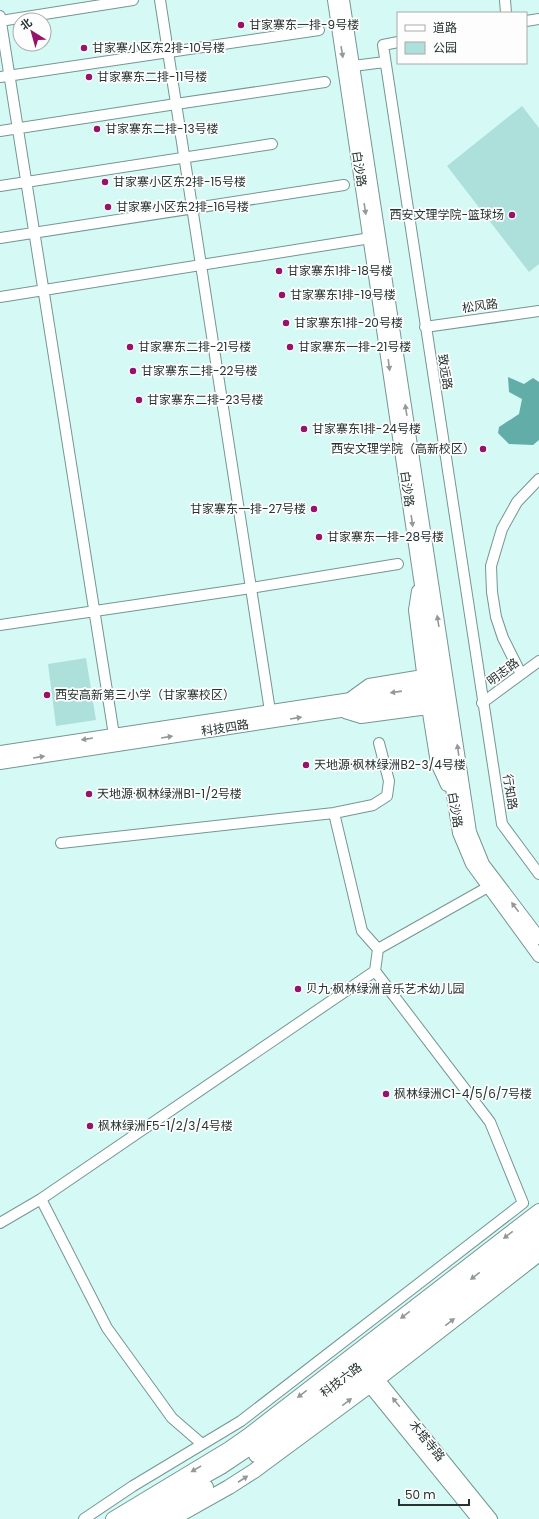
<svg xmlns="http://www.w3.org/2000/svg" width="539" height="1519" viewBox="0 0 539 1519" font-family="Poppins,'Noto Sans SC',sans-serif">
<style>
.green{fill:#ade0db}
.water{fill:#62ada7}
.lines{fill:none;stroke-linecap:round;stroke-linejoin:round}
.minor-casing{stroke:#759693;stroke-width:12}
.tertiary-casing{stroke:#759693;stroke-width:14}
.secondary-casing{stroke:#759693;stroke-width:16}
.minor{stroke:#fff;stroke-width:10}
.tertiary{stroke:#fff;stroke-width:12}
.secondary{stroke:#fff;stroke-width:14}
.oneway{fill:#929998}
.poi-dot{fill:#96136b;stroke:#fdfdfd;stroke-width:1.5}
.labels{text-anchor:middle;stroke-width:3.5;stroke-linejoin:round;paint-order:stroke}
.poi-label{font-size:12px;fill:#253331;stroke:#fdfdfd;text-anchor:start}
.street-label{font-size:12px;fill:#253331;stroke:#fdfdfd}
</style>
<rect width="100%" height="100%" fill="#d5f9f5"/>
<path class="green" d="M 522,106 L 539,128 L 539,264 L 529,272 L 447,166 Z
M 86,658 L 96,720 L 56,726 L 48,664 Z"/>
<path class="water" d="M 508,377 L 524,384 L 533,378 L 539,382 L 539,440 L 533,445 L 509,444 L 498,433 L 499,427 L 519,414 L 522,399 L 509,392 Z"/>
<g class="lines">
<g class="minor-casing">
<path id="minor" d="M 160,0 L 270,711
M 505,0 L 506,13
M 0,16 L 114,735
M 0,21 L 133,0
M 526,21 L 539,19
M 398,42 L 383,45 L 502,824 L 539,874
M 353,66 L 385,62
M 0,77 L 319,30
M 0,131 L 176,104 L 325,82
M 0,186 L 272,144
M 0,238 L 344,185
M 0,297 L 377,237
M 425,327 L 539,311
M 0,625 L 251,588 L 398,564
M 521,674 L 503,638 L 496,617 L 492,592 L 491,566 L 502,529 L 517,502 L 539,479
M 482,703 L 539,661
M 334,813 L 362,931 L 378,949
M 61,843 L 334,813 L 373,805 L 387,796 L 389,781 L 379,743
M 41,1199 L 107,1328 L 172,1418 L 202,1444
M 0,1223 L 41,1199 L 375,971 L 378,949 L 488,887
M 84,1519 L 133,1486 L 241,1421 L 523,1203 L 490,1122 L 375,971"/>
</g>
<g class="tertiary-casing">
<path id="tertiary" d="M 334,0 L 436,686 L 459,833 L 472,864 L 539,956
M 343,0 L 470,832 L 483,864 L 539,938
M 418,591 L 415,610 L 425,688 L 437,763 L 447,785
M 351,698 L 369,685 L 423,676
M 345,712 L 361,717 L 428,708
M 0,752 L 443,685
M 0,763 L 446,695
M 372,1372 L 491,1519
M 364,1379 L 478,1519"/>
</g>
<g class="secondary-casing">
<path id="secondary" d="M 256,1455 L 294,1428 L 539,1240
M 113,1519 L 229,1449 L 249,1435 L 539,1211
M 132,1519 L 150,1507 L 221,1467 L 257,1443 L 539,1226
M 151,1519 L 206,1487
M 172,1519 L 229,1487 L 254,1471 L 369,1386 L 539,1254"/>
</g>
<use href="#minor" class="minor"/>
<use href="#tertiary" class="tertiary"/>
<use href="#secondary" class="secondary"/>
</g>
<defs><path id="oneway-solid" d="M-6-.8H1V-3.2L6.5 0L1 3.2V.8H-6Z"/></defs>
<g class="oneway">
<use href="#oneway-solid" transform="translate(342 52) rotate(81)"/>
<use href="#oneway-solid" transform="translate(365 209) rotate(81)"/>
<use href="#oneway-solid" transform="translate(389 365) rotate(82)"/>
<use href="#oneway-solid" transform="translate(406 410) rotate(-99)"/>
<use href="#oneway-solid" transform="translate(412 521) rotate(82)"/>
<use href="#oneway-solid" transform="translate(438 621) rotate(-99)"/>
<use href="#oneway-solid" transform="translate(396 692) rotate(172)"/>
<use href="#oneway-solid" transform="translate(296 718) rotate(-9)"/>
<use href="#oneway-solid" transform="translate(167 737) rotate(-9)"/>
<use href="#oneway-solid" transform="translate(87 739) rotate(171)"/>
<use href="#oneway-solid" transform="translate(458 750) rotate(-98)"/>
<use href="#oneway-solid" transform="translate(39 757) rotate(-9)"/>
<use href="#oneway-solid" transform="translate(515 907) rotate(-127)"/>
<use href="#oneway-solid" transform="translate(508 1235) rotate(142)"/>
<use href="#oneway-solid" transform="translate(475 1276) rotate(142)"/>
<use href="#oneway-solid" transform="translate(405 1315) rotate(142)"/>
<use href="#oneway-solid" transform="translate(450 1322) rotate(-38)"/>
<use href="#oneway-solid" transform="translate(302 1394) rotate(142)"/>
<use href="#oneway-solid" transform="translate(347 1402) rotate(-37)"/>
<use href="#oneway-solid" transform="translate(396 1402) rotate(-129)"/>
<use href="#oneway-solid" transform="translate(196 1469) rotate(149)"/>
<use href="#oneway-solid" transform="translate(243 1479) rotate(-33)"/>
</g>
<g class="poi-dot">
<circle cx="241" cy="25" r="4"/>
<circle cx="84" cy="48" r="4"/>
<circle cx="89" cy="77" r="4"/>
<circle cx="97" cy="129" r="4"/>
<circle cx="105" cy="182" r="4"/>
<circle cx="108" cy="207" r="4"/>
<circle cx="512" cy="215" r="4"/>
<circle cx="279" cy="271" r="4"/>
<circle cx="282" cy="295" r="4"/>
<circle cx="286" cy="323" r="4"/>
<circle cx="130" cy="347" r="4"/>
<circle cx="290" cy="347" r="4"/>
<circle cx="133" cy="371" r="4"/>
<circle cx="139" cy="400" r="4"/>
<circle cx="304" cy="429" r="4"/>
<circle cx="483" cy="449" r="4"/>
<circle cx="314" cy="509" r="4"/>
<circle cx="319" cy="537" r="4"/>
<circle cx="47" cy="695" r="4"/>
<circle cx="306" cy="765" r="4"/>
<circle cx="89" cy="794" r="4"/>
<circle cx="298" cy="989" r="4"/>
<circle cx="386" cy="1094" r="4"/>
<circle cx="90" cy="1126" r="4"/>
</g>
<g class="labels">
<g class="poi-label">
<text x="249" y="29">甘家寨东一排-9号楼</text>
<text x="92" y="52">甘家寨小区东2排-10号楼</text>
<text x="97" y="81">甘家寨东二排-11号楼</text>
<text x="105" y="133">甘家寨东二排-13号楼</text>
<text x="113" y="186">甘家寨小区东2排-15号楼</text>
<text x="116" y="211">甘家寨小区东2排-16号楼</text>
<text x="504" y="219" text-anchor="end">西安文理学院-篮球场</text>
<text x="287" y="275">甘家寨东1排-18号楼</text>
<text x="290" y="299">甘家寨东1排-19号楼</text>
<text x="294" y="327">甘家寨东1排-20号楼</text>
<text x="138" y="351">甘家寨东二排-21号楼</text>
<text x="298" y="351">甘家寨东一排-21号楼</text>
<text x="141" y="375">甘家寨东二排-22号楼</text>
<text x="147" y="404">甘家寨东二排-23号楼</text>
<text x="312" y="433">甘家寨东1排-24号楼</text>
<text x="475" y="453" text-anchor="end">西安文理学院（高新校区）</text>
<text x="306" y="513" text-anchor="end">甘家寨东一排-27号楼</text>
<text x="327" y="541">甘家寨东一排-28号楼</text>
<text x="55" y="699">西安高新第三小学（甘家寨校区）</text>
<text x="314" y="769">天地源·枫林绿洲B2-3/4号楼</text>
<text x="97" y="798">天地源·枫林绿洲B1-1/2号楼</text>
<text x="306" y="993">贝九·枫林绿洲音乐艺术幼儿园</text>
<text x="394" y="1098">枫林绿洲C1-4/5/6/7号楼</text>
<text x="98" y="1130">枫林绿洲F5-1/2/3/4号楼</text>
</g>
<g class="street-label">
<text transform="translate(359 169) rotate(81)" y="4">白沙路</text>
<text transform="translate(480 306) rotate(-8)" y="4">松风路</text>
<text transform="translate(445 372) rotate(81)" y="4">致远路</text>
<text transform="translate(407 489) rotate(82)" y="4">白沙路</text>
<text transform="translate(503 672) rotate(-37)" y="4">明志路</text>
<text transform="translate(225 728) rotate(-9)" y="4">科技四路</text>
<text transform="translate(510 792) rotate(81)" y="4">行知路</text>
<text transform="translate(455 810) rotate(80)" y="4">白沙路</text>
<text transform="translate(341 1380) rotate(-37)" y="4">科技六路</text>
<text transform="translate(427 1441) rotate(51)" y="4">木塔寺路</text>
</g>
</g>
<rect x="397" y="12" width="130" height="52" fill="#fdfdfd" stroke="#a7acab"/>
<rect x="405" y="25" width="20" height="6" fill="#ffffff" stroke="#a7acab"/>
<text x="433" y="32" font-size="12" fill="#253331">道路</text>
<rect x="405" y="42" width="20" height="12" fill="#ade0db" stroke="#a7acab"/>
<text x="433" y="52" font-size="12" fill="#253331">公园</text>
<g transform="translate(32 32) rotate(323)"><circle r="19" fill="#fdfdfd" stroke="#a7acab"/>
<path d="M0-3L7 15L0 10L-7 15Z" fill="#96136b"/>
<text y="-6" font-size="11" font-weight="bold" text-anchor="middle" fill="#253331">北</text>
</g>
<path d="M399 1499v6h70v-6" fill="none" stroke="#253331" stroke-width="2"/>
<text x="405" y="1499" font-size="12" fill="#253331" stroke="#fdfdfd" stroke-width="3" paint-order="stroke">50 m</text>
</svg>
